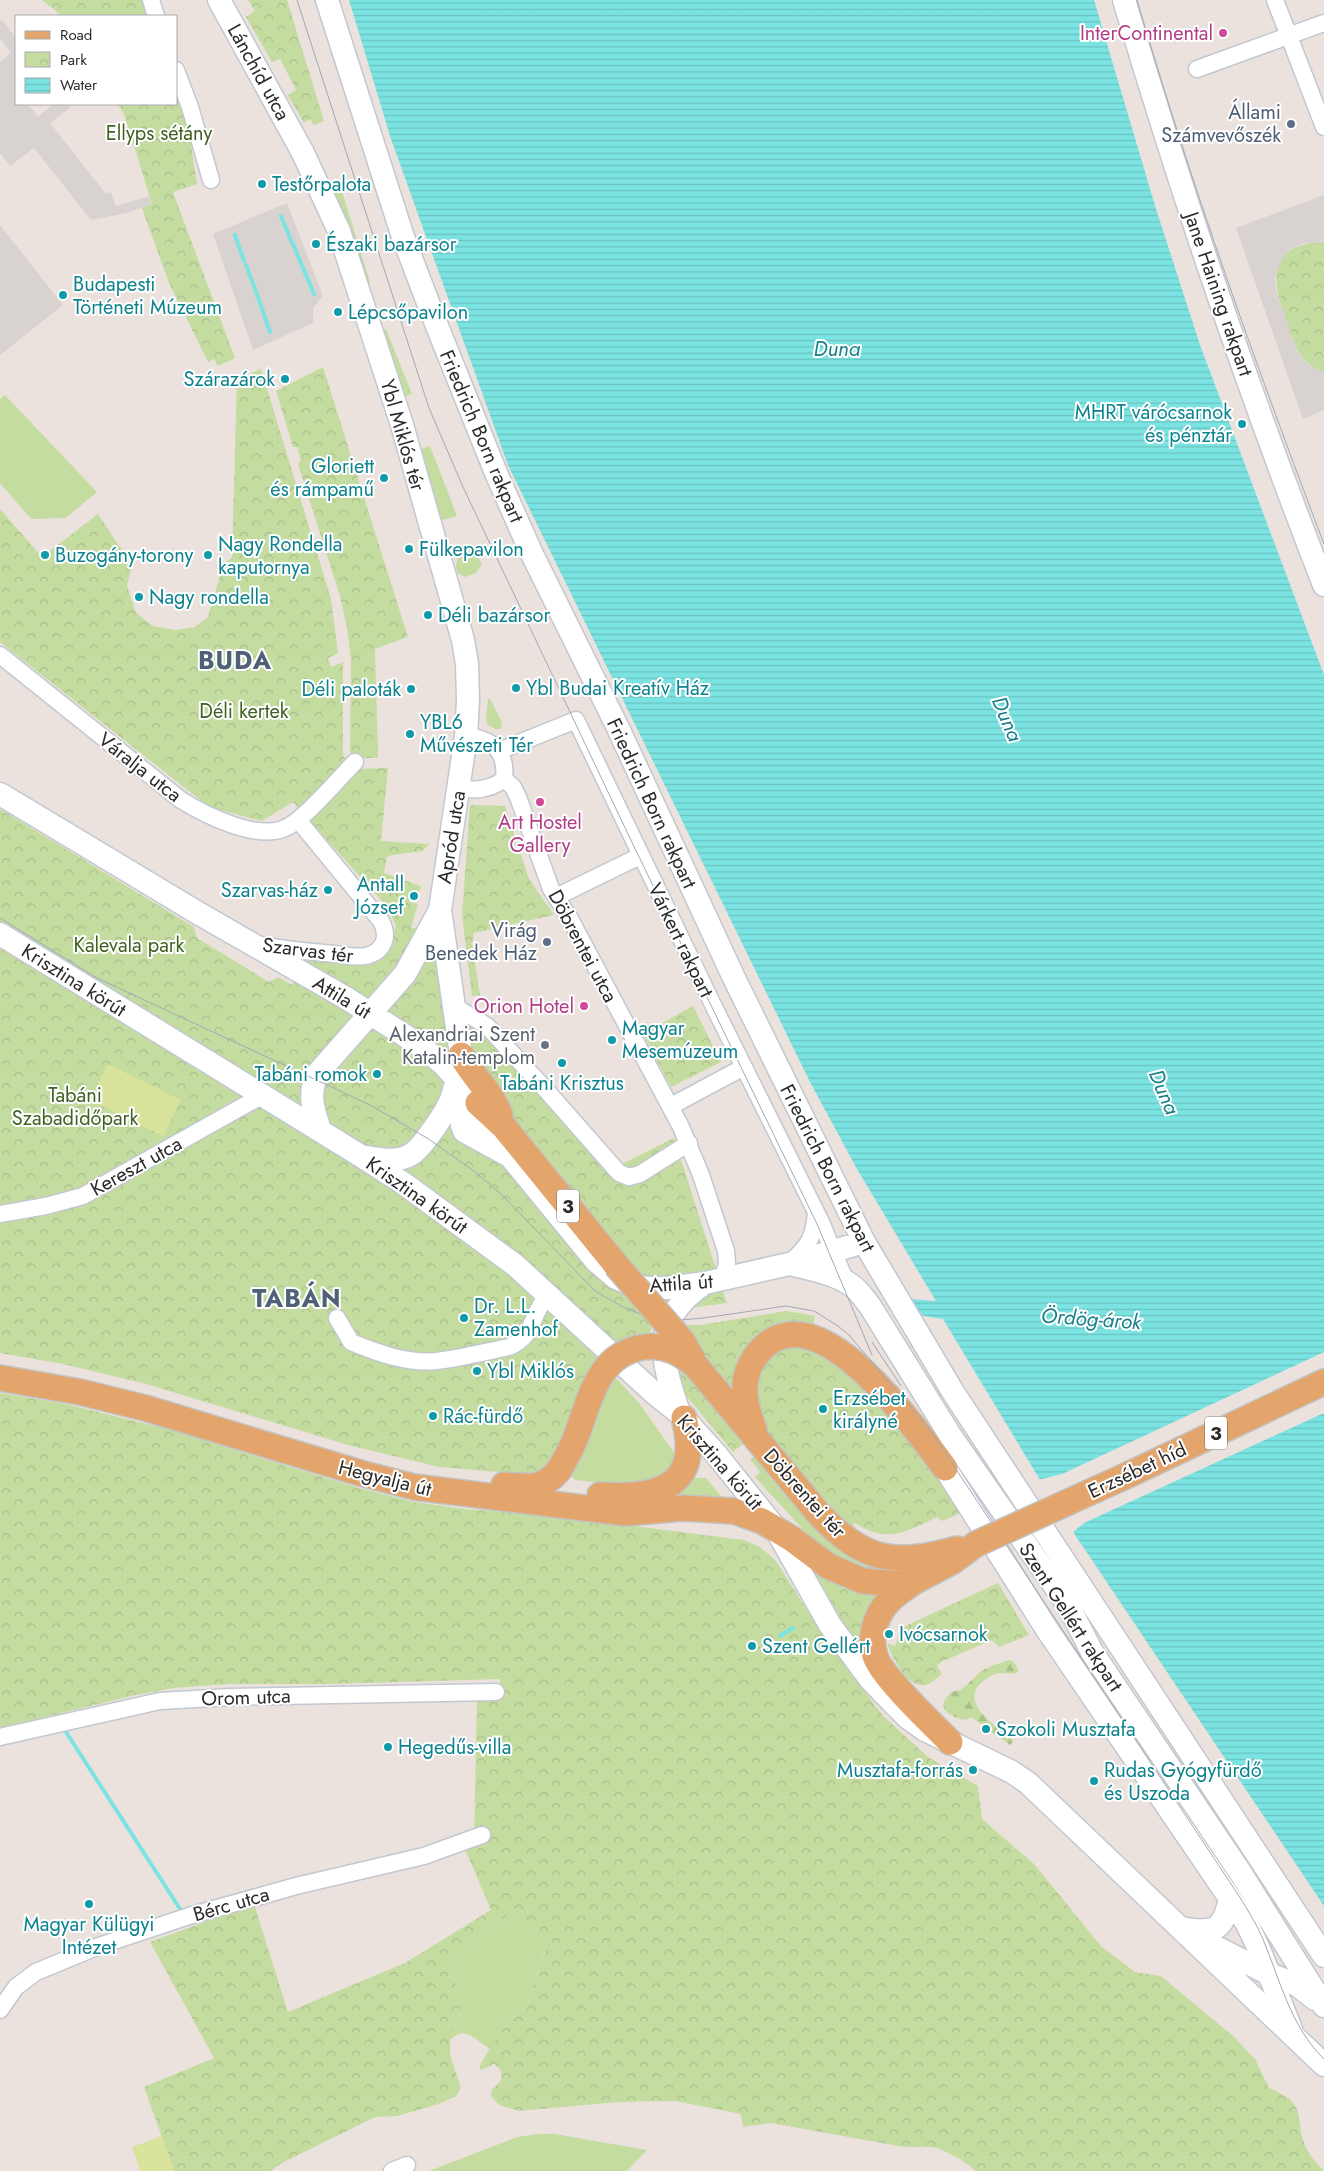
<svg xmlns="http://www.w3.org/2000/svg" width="1324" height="2171" viewBox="0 0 1324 2171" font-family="Jost,sans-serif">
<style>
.grass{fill:#c5dca0}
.forest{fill:url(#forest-firs)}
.park{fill:url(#park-crowns)}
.pitch{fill:#d9e39c}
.plaza{fill:#d8d3d0}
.water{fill:url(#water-rules)}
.pier{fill:#ebe2de}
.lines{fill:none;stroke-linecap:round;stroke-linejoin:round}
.stream{stroke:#7be3e1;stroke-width:4}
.street-casing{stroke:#c2c8d0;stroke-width:19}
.secondary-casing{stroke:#c2c8d0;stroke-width:25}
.primary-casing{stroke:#c3c3c3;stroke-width:28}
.street{stroke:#fff;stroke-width:16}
.secondary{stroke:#fff;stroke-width:22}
.primary{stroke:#e3a56b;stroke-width:25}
.tram{stroke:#a1a9b3;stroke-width:1}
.primary-bridge-casing{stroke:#c3c3c3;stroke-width:28;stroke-linecap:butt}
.primary-bridge{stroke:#e3a56b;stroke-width:25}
.hotel-dot{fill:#d1479c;stroke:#fff;stroke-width:2}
.service-dot{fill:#5c6f8a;stroke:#fff;stroke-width:2}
.culture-dot{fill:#0f9aa8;stroke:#fff;stroke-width:2}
.worship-dot{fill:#6b7280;stroke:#fff;stroke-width:2}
.labels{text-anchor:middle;stroke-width:4;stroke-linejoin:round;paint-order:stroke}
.shield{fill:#fff;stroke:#6a6a6a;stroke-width:1}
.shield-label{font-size:19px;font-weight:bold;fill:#2a2a2a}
.hotel-label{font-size:20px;fill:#b23c85;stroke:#fff;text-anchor:end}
.street-label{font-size:20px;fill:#2a2a2a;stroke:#fff}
.service-label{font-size:20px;fill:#4e5e75;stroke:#fff;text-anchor:end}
.park-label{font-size:20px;fill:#406121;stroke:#fff}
.culture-label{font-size:20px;fill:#0d838f;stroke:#fff;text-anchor:start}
.worship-label{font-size:20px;fill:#5b616d;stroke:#fff;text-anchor:end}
.water-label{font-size:21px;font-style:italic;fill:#1a8189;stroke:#fff}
.district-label{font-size:25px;font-weight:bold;letter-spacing:1px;fill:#4f6177;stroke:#fff}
</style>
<defs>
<pattern id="forest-firs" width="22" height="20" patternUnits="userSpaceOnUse" patternTransform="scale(1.25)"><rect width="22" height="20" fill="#c5dca0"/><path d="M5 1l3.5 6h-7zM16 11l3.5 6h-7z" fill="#a9bd8a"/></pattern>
<pattern id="park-crowns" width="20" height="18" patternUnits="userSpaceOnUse" patternTransform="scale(1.25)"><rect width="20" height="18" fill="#c5dca0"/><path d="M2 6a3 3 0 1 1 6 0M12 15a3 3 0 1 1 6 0" fill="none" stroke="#a9bd8a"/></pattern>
<pattern id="water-rules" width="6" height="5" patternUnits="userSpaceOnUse" patternTransform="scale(1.25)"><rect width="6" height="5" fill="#7be3e1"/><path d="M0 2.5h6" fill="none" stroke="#6ac3c1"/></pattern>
</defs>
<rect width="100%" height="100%" fill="#ebe2de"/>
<path class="grass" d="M 340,185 L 370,282 L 369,284 L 333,188 Z
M 386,329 L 412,394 L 404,397 L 381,331 Z
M 5,395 L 97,492 L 66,518 L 31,519 L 0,483 L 0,399 Z
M 430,446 L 457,516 L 436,522 L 419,450 Z
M 465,553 C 474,553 478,556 482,564 L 476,573 L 465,577 L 457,573 C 455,564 456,557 465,553 Z
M 488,699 L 490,699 L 502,722 L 501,729 L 495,729 L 488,725 L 486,720 Z
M 614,1376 L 639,1403 L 680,1461 L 672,1474 L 632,1486 L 575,1480 L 568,1473 L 604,1392 Z
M 757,1454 L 838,1548 C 857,1561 878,1570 901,1572 L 901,1573 L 856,1569 L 820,1548 L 755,1477 L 760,1472 L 750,1459 Z
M 689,1471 L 696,1478 L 706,1478 L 721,1496 L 721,1497 L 696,1495 L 663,1498 Z
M 518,1908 L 546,1948 L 528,2004 L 508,2023 L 490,2049 C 477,2041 465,2024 450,2040 L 460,2009 L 460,1988 L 450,1975 L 451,1960 L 487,1930 Z
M 538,2134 L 555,2134 L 647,2150 L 627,2171 L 429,2171 L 517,2137 Z"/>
<path class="forest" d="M 1008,1660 L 1013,1661 L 1018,1669 L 1018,1672 C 1010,1676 1002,1671 995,1674 C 949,1696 991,1722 1014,1741 L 1010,1745 L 971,1717 L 966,1720 C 953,1718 933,1709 950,1694 C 953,1690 959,1691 963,1688 C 972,1681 977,1673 987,1668 C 994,1664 1001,1664 1008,1660 Z"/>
<path class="park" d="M 42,0 L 142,0 L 149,16 L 60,16 L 55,10 Z
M 248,0 L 287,0 L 324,121 L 314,125 L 310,119 L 304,123 L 288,95 L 296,90 L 280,59 L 272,62 L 246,17 L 255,11 Z
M 176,87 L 186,112 L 197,184 L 173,192 L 235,358 L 218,366 L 214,359 L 208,362 L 169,283 L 142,208 L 152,204 L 124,114 L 118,104 L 176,104 Z
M 1317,242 L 1324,243 L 1324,372 C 1300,365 1294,344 1287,323 C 1273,286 1264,248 1317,242 Z
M 323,367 L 408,637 L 375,649 L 378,758 L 355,758 L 350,752 L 351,660 L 347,627 L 340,596 L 298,464 L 301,460 L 297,447 L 293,447 L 276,391 Z
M 261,369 L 331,599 L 338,653 L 328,658 L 331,667 L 343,662 L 343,756 L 357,769 L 388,768 L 381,841 L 430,844 L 422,851 L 387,856 L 384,873 L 421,886 L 420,891 L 411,892 L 409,902 L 418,904 L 411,928 L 440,930 L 452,1017 L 482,1033 L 608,1171 L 674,1138 L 727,1303 L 667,1311 L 652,1326 L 649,1336 L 632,1339 L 556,1455 L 542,1471 L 532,1475 L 439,1467 L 348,1445 L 146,1384 L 63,1364 L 0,1353 L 0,809 L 194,927 L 197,938 L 269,982 L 278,977 L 292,985 L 309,957 L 388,949 L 396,926 L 388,908 L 293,802 L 262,821 L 209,807 L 0,642 L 0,509 L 42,557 L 98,514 L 132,565 L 127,586 L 136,613 L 153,626 L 175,630 L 195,627 L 208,617 L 223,565 L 232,557 L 237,379 Z
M 470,805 L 505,806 L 529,879 L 554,915 L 474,933 L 472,943 L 480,995 L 472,996 L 462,915 Z
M 693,1006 L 721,1062 L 671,1087 L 643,1034 Z
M 787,1311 L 815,1316 L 810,1344 L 844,1364 L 921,1454 L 961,1513 L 942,1521 L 937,1517 C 906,1532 888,1544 855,1523 L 850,1529 L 825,1503 L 764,1427 L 733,1452 L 683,1392 L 674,1373 L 677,1325 L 700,1325 Z
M 0,1393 L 66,1404 L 167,1429 L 359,1488 L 414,1502 L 465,1509 L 548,1515 L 744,1540 L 760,1547 L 776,1561 L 824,1637 L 883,1716 L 928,1757 L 978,1786 L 982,1819 L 1034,1864 L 1101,1946 L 1135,1972 L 1161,1976 L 1232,2035 L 1255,2059 L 1269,2088 C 1313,2105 1291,2122 1309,2153 C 1312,2159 1319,2165 1324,2171 L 976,2171 L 960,2159 L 938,2148 L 929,2147 L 904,2147 L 771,2123 L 743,2127 L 741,2114 L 675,2101 L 619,2102 L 519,2111 L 499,2105 L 491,2096 L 492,2089 C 500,2083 504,2078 500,2069 L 494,2064 L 481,2070 L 479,2067 L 493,2043 L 508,2023 L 528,2004 L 546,1949 L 518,1908 L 487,1930 L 451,1960 L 450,1975 L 460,1988 L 460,2009 L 450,2040 L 450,2055 L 461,2088 L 456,2096 L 439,2104 L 397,2116 L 375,2117 L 280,2164 L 271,2171 L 174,2171 L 144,2087 L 214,2058 L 150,1942 L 254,1904 L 288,2012 L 405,1963 L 491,1910 L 462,1842 L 474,1838 L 477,1700 L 500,1700 L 500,1679 L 327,1684 L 229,1684 L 174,1688 L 136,1695 L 0,1728 Z
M 812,1569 L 865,1593 L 878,1595 L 865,1614 L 862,1624 L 863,1654 L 827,1601 L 810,1570 Z
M 998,1583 L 1029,1635 L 999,1647 L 992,1640 L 941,1662 L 937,1666 L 942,1674 C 937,1678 931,1684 925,1685 C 908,1688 893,1659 888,1646 L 888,1643 L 895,1646 L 901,1628 Z"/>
<path class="pitch" d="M 108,1064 L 181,1100 L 163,1136 L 90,1100 Z
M 162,2136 L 174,2171 L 140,2171 L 132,2147 Z"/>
<path class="plaza" d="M 0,20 L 3,21 L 16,38 L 16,104 L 28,104 L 38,117 L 53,104 L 67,104 L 70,108 L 50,123 L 106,194 L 111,192 L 116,206 L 149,196 L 152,204 L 127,213 L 91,220 L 34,148 L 10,166 L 0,153 L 0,62 L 11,53 L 0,38 Z
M 1324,195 L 1324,243 L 1304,243 L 1291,249 L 1282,259 L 1275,279 L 1276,291 L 1297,351 L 1307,364 L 1324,372 L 1324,410 L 1303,419 L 1236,228 Z
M 287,203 L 323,296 L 313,308 L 313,323 L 253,350 L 213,234 Z
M 0,225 L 63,305 L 0,355 Z"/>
<path class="water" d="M 349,0 L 1094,0 L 1156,209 L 1200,345 L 1324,675 L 1324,1906 L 1057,1508 L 943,1319 L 919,1315 L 911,1299 L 936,1301 L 857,1169 L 810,1082 L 508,465 L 391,139 Z"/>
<path class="pier" d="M 1324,1352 L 1324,1413 L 1084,1523 L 1072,1533 L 1038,1480 L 1062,1474 Z"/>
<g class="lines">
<path class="stream" d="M 281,216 L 292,243
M 235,235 L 244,261
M 293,244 L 314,294
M 246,265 L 258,297
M 259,300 L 270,332
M 780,1636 L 793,1628
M 66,1732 L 182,1912"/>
<g class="street-casing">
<path id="street" d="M 151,0 L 156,16
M 1275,0 L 1324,127
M 1197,69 L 1324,23
M 176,70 L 190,107 L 211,180
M 0,655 L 181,800 C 205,815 257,841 285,828 C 304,820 339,778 355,762
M 499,751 L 576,720 L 715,1009 L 821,1222 L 846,1282
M 504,779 L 513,787 L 518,797 L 551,889 L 569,917 L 681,1127 L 701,1175 L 726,1251 L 727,1264 L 722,1280
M 459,788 C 475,791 491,790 504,779 C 507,750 492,739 466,736
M 556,897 L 640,856
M 263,945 C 287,950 311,952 335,954 C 344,955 357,958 366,956 C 385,951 389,936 381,921 L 298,820
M 454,1006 L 487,1026 L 546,1090 L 619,1173 L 629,1177 L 640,1174 L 689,1143
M 671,1106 L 744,1067
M 0,1214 L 46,1206 L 83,1196 L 263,1095
M 791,1262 C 808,1246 814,1238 816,1213
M 337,1318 L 351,1342 C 378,1353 407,1364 437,1361 C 461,1358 485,1352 509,1347 C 536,1336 530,1313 549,1294
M 0,1737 L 160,1701 L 230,1697 L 496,1692
M 0,2010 L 16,1987 L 36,1972 L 99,1946 L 189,1916 L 296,1886 L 424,1856 L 482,1835
M 392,2171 L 407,2165"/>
</g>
<g class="secondary-casing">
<path id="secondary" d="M 219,0 L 303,153 L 339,231 L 402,425 L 463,640 L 467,664 L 468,700 L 466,736 L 440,910 L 461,1055 C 458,1070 456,1086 451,1100 C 446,1112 421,1150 410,1155 C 396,1163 380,1159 365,1157
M 327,0 L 403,237 L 437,326 L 496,473 L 531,552 L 618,728 L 734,978 L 864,1242 L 953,1392 L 1324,1956
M 1124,0 C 1183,198 1249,393 1324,585
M 0,794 L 198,913 L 346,998 L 418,1044 L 443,1064 L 478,1103 L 483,1120 L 509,1155 L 596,1261 L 616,1278 L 632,1285 L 648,1288 L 668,1288 L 705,1283 L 789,1264 L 864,1242
M 0,934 L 361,1156 L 403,1183 L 515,1265 L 654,1393 L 679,1413 L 716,1454 L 776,1529 L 830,1625 L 870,1679 L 891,1701 L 908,1718 L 925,1730 L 1012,1772 L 1028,1783 L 1324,2065
M 457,1082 L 463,1111 L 462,1125 L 464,1131 L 506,1154
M 320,1130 C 313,1110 308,1094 317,1074 L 405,974 L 440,910
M 790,1264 C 812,1270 841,1274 857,1290 C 862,1295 866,1301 870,1306 L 950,1435 L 1068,1605 L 1092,1652 L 1240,1872 L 1324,2006
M 679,1413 C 661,1358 649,1321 705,1283
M 945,1468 L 1048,1631 L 1246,1922 L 1259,1949 L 1291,2029
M 1185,1929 C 1216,1933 1223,1930 1230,1899
M 1204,1941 L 1269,1974 L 1297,1985 L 1315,1999"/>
</g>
<g class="primary-casing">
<path id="primary" d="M 461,1055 C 472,1076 492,1092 500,1115
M 478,1103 L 504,1127 L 616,1265
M 696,1366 L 819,1514 C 864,1562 895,1566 957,1549
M 0,1378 L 80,1392 L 145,1408 L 360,1473 L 414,1487 L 625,1513 L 683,1508 L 734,1511 L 762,1521 L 792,1539 L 828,1566 L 863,1581 L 899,1584 L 917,1580 L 953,1561 L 976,1544
M 754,1429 C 744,1404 739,1380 755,1357 C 811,1279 913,1426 945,1468
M 1130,1474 L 1324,1382
M 504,1485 C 528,1487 543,1490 559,1470
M 600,1495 C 657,1499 703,1487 684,1418
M 915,1581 C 906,1588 895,1594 888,1602 C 875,1616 869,1638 875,1656 C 881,1676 933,1725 950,1742"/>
</g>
<use href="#street" class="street"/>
<use href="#secondary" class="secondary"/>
<use href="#primary" class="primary"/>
<path class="tram" d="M 297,0 L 429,408 L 463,487 L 628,834 L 817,1224 L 872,1355
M 1137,0 C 1191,184 1256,365 1324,544
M 0,918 L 97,978 L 370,1105 L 427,1138 L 474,1171 L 503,1196 L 595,1291 L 623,1307 L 643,1315 L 670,1321 L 703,1318 L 786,1306 L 814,1311 L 838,1326 L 849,1335 L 932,1433 L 1239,1896 C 1247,1909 1256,1923 1262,1937 C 1280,1979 1290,2026 1324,2059
M 872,1342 L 901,1386"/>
<g class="primary-bridge-casing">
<path id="primary-bridge" d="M 616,1265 L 682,1341 L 693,1360
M 559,1470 C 565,1460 571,1450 575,1439 C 590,1402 596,1354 644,1347 C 665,1344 681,1353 696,1366
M 976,1544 L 1130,1474"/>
</g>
<use href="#primary-bridge" class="primary-bridge"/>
</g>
<g class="hotel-dot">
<circle cx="1223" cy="33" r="5"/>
<circle cx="540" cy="802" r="5"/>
<circle cx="584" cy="1006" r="5"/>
</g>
<g class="service-dot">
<circle cx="1291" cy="124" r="5"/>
<circle cx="547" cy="942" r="5"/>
</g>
<g class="culture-dot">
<circle cx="262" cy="184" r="5"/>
<circle cx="316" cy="244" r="5"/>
<circle cx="63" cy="295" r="5"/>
<circle cx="338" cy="312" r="5"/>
<circle cx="285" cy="379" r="5"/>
<circle cx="1242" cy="424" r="5"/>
<circle cx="384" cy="478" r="5"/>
<circle cx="409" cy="549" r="5"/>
<circle cx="45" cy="555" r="5"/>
<circle cx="208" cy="555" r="5"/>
<circle cx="139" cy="597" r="5"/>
<circle cx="428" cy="615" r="5"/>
<circle cx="516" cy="688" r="5"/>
<circle cx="411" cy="689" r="5"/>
<circle cx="410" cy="734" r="5"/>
<circle cx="328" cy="890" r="5"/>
<circle cx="414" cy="896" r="5"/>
<circle cx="612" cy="1040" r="5"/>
<circle cx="562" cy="1063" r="5"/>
<circle cx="377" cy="1074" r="5"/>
<circle cx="464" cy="1318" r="5"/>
<circle cx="477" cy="1371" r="5"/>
<circle cx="823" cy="1409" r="5"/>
<circle cx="433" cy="1416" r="5"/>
<circle cx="889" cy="1634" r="5"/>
<circle cx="752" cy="1646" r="5"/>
<circle cx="986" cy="1729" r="5"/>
<circle cx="388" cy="1747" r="5"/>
<circle cx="973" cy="1770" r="5"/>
<circle cx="1094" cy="1781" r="5"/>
<circle cx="89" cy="1904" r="5"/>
</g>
<circle class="worship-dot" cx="545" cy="1045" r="5"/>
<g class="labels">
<g class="shield">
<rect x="557" y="1189.5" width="22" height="33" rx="4"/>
<rect x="1205" y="1416.5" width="22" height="33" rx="4"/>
</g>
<g class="shield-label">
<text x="568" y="1213">3</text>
<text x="1216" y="1440">3</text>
</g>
<g class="hotel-label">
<text x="1213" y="40">InterContinental</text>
<text x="540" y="829" text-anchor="middle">Art Hostel<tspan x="540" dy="23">Gallery</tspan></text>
<text x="574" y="1013">Orion Hotel</text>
</g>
<g class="street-label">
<text transform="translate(259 72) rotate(61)" y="7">Lánchíd utca</text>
<text transform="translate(1219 294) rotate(71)" y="7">Jane Haining rakpart</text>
<text transform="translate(403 435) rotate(74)" y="7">Ybl Miklós tér</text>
<text transform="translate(482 436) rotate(67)" y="7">Friedrich Born rakpart</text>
<text transform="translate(140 767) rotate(38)" y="7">Váralja utca</text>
<text transform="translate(652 803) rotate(65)" y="7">Friedrich Born rakpart</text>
<text transform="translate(451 837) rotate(-81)" y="7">Apród utca</text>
<text transform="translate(681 940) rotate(64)" y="7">Várkert rakpart</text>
<text transform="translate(583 946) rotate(62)" y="7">Döbrentei utca</text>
<text transform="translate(308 950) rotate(7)" y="7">Szarvas tér</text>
<text transform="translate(74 980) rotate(32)" y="7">Krisztina körút</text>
<text transform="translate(342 997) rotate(31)" y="7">Attila út</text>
<text transform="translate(136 1166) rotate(-29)" y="7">Kereszt utca</text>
<text transform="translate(828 1168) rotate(63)" y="7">Friedrich Born rakpart</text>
<text transform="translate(417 1195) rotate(35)" y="7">Krisztina körút</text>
<text transform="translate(681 1283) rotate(-4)" y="7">Attila út</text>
<text transform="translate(720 1462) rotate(49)" y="7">Krisztina körút</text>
<text transform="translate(1137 1470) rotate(-25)" y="7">Erzsébet híd</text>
<text transform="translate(385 1478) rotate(14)" y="7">Hegyalja út</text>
<text transform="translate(805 1493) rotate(48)" y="7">Döbrentei tér</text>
<text transform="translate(1071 1617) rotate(57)" y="7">Szent Gellért rakpart</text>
<text transform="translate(246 1697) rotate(-2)" y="7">Orom utca</text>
<text transform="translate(231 1904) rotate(-16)" y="7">Bérc utca</text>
</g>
<g class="service-label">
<text x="1281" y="119">Állami<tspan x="1281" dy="23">Számvevőszék</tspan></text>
<text x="537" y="937">Virág<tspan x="537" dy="23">Benedek Ház</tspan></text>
</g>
<g class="park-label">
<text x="159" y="140">Ellyps sétány</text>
<text x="244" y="718">Déli kertek</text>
<text x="129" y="952">Kalevala park</text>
<text x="75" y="1102">Tabáni<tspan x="75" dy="23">Szabadidőpark</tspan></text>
</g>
<g class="culture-label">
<text x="272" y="191">Testőrpalota</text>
<text x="326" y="251">Északi bazársor</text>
<text x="73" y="291">Budapesti<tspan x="73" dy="23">Történeti Múzeum</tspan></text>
<text x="348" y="319">Lépcsőpavilon</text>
<text x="275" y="386" text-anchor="end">Szárazárok</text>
<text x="1232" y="419" text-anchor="end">MHRT várócsarnok<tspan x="1232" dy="23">és pénztár</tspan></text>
<text x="374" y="473" text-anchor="end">Gloriett<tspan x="374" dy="23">és rámpamű</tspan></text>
<text x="218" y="551">Nagy Rondella<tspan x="218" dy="23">kaputornya</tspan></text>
<text x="419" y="556">Fülkepavilon</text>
<text x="55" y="562">Buzogány-torony</text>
<text x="149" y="604">Nagy rondella</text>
<text x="438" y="622">Déli bazársor</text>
<text x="526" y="695">Ybl Budai Kreatív Ház</text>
<text x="401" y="696" text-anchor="end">Déli paloták</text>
<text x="420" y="729">YBL6<tspan x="420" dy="23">Művészeti Tér</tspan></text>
<text x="404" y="891" text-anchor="end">Antall<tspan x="404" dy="23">József</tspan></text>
<text x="318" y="897" text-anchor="end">Szarvas-ház</text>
<text x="622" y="1035">Magyar<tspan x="622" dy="23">Mesemúzeum</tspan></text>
<text x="367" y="1081" text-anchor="end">Tabáni romok</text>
<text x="562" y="1090" text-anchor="middle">Tabáni Krisztus</text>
<text x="474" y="1313">Dr. L.L.<tspan x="474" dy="23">Zamenhof</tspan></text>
<text x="487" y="1378">Ybl Miklós</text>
<text x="833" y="1405">Erzsébet<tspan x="833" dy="23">királyné</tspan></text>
<text x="443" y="1423">Rác-fürdő</text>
<text x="899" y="1641">Ivócsarnok</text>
<text x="762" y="1653">Szent Gellért</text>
<text x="996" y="1736">Szokoli Musztafa</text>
<text x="398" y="1754">Hegedűs-villa</text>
<text x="963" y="1777" text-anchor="end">Musztafa-forrás</text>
<text x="1104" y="1777">Rudas Gyógyfürdő<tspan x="1104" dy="23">és Uszoda</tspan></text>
<text x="89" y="1931" text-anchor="middle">Magyar Külügyi<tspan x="89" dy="23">Intézet</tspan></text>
</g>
<g class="worship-label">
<text x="535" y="1041">Alexandriai Szent<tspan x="535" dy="23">Katalin-templom</tspan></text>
</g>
<g class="water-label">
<text x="837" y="356">Duna</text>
<text transform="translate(1007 719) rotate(67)" y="7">Duna</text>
<text transform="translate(1164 1092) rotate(67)" y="7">Duna</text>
<text transform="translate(1091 1319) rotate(4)" y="7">Ördög-árok</text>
</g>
<g class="district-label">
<text x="235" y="669">BUDA</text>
<text x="297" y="1307">TABÁN</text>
</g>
</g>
<rect x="15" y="15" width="162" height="90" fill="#ffffff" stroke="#aaaaaa"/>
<rect x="25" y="31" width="25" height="8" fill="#e3a56b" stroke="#aaaaaa"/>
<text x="60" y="40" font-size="15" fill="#2a2a2a">Road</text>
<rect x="25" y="52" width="25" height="15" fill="url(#park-crowns)" stroke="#aaaaaa"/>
<text x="60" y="65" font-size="15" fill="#2a2a2a">Park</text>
<rect x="25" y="78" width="25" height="15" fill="url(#water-rules)" stroke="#aaaaaa"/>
<text x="60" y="90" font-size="15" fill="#2a2a2a">Water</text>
</svg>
